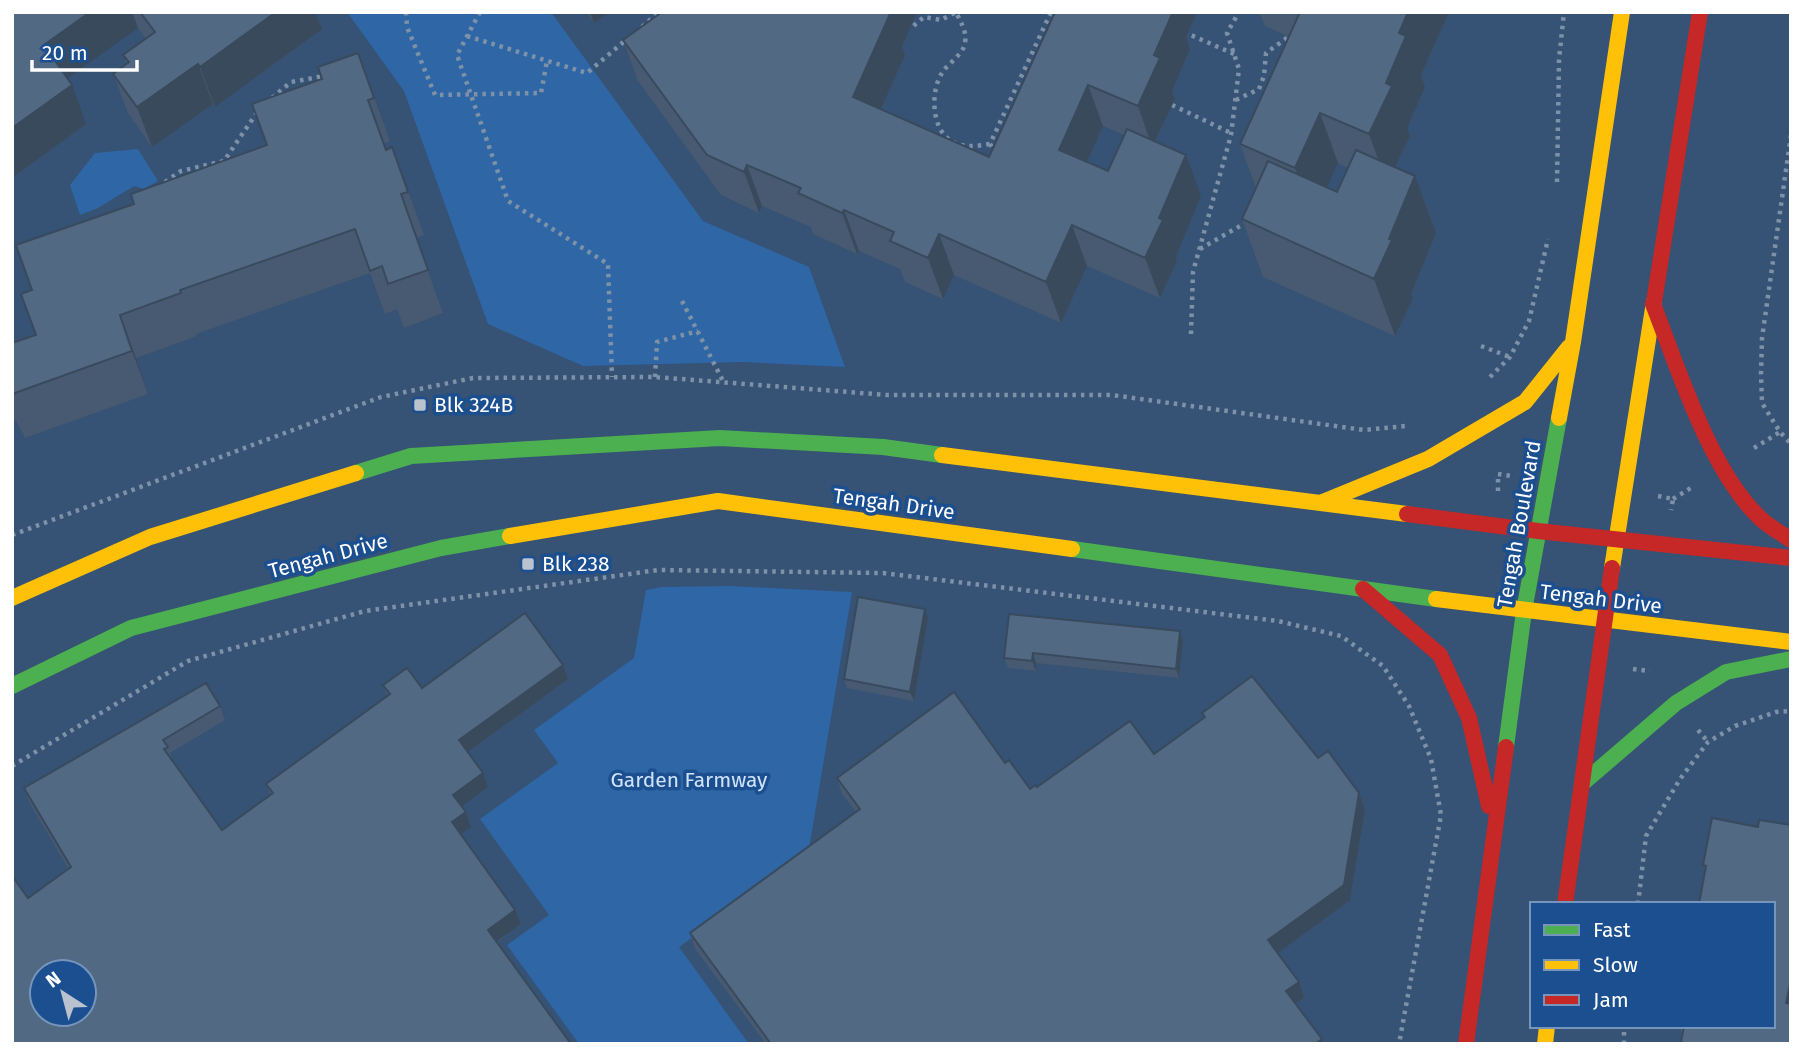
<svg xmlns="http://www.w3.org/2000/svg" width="1803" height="1056" viewBox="0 0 1803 1056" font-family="'Fira Sans',sans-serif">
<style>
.green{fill:#2f66a5}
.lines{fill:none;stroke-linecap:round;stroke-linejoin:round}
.path{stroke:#7d92a8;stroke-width:4.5;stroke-dasharray:3.5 5;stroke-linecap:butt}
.fast{stroke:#4caf50;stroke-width:16}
.slow{stroke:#ffc107;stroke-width:16}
.jam{stroke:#c62828;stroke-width:16}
.wall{fill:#475a72;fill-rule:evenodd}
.shaded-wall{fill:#394a5c}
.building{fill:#526984;stroke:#394a5c;stroke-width:2;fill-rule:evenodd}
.poi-dot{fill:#b9c2ce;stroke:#1b4f8f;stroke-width:2.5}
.labels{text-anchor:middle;stroke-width:7;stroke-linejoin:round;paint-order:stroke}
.poi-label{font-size:21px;fill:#fff;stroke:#1b4f8f;text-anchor:start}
.street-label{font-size:21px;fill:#fff;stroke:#1b4f8f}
.park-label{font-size:21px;fill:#cfe3fa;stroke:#1b4f8f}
</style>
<rect width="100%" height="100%" fill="#365274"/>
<path class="green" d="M 347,12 L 551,12 L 703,221 L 809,267 L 845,367 L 743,362 L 583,366 L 488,324 L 404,91 Z
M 138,149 L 158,181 L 144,189 L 134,186 L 98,208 L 80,215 L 70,185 L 95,153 Z
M 729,586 L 852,592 L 808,855 L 679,947 L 749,1044 L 579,1044 L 507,945 L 549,915 L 480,819 L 558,763 L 534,730 L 634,658 L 646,590 L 662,587 Z"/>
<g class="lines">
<path class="path" d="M 406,12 L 407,27 L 435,95 L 541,93 L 547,61
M 480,12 L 457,55 L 508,201 L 608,264 L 612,377
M 642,27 L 659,12
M 906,27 L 911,28 L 924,17 L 941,20 L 956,12 C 961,23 967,31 965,43 C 963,55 948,63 942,73 C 930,91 931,131 953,142 C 965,148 977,146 990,144
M 1184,32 L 1234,54
M 467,36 L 587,73 L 627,39
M 272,98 L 291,82 L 324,76
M 1236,100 L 1259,89 L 1264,76 L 1266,53 L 1291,35
M 1172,105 L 1231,133
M 1791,135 L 1762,338 L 1761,374 L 1762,403 L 1780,432 L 1791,444
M 996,154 L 990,144 L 1051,12
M 165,182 L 181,171 L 224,161 L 258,111
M 1557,182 L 1559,60 L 1564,12
M 1200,249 L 1247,222
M 682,301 L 723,381
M 1191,334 L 1193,272 L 1231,135 L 1239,69 L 1227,33 L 1239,12
M 1481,346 L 1510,357
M 655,377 L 657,342 L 698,331
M 1490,377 L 1510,357 L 1529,321 L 1548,239
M 1754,448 L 1780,432
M 1498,491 L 1498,474 L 1511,476
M 1658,496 L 1673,499 L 1671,510
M 1673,499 L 1694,486
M 12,535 L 381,397 L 473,378 L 655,377 L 887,395 L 1112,395 L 1364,430 L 1406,426
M 1633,669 L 1650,671
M 1698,730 L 1708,742
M 12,766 L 188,661 L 365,611 L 658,570 L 883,573 L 1278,621 L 1341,636 L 1383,666 L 1409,706 L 1431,759 L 1441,815 L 1399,1044
M 1638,904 L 1646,836 L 1680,779 L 1708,742 L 1735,726 L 1776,712 L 1791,711
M 1624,1044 L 1624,1026"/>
<path class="fast" d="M 356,473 L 411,456 L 720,438 L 883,447 L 942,455
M 1072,549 L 1436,599
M 12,686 L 131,628 L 441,548 L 510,536
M 1506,747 L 1524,611 L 1559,418
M 1583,783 L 1676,703 L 1726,672 L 1791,659"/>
<path class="slow" d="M 1559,418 L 1573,342 L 1622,12
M 942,455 L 1407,514
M 1323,502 L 1428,459 L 1525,402 L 1569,347
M 510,536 L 718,501 L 1072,549
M 1612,568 L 1654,302
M 12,598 L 150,537 L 356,473
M 1436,599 L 1791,642
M 1545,1044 L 1547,1026"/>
<path class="jam" d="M 1654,302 L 1700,12
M 1653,304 C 1678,368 1710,471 1760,518 C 1769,527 1781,533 1791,540
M 1407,514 L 1538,531 L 1791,558
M 1363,589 L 1440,655 L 1469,718 L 1489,806
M 1565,904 L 1612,568
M 1466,1044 L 1506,747"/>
</g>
<path class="wall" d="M 12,12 L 315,12 L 322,29 L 215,107 L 213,104 L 152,147 L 128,113 L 113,74 L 127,64 L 123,55 L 146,39 L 138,28 L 67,78 L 86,124 L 12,178 Z
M 586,12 L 610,12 L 594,23 Z
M 917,12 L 902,47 L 905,55 L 881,109 L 989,157 L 1055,12 L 1197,12 L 1186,37 L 1190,49 L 1172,91 L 1175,99 L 1155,141 L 1201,196 L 1176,256 L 1177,261 L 1160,298 L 1087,266 L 1061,323 L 954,275 L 943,299 L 905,282 L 900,269 L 859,251 L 857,254 L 813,234 L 811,227 L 762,206 L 759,213 L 721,195 L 638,81 L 623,40 ZM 1103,126 L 1124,135 L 1108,171 L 1087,162 Z
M 1259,12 L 1449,12 L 1421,75 L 1425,87 L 1407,128 L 1410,136 L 1395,167 L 1415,176 L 1436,233 L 1411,294 L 1413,298 L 1395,336 L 1263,277 L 1242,219 L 1256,188 L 1240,144 L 1289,37 L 1265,26 ZM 1338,163 L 1348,168 L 1337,192 L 1327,188 Z
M 358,53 L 390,141 L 384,144 L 386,150 L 392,147 L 424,235 L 416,238 L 443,313 L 404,328 L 397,309 L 385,314 L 370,273 L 196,334 L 197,336 L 136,358 L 148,394 L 25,438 L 16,420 L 12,422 L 12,343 L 36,335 L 32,290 L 134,204 L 267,145 L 322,79 Z
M 1009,614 L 1180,631 L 1183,641 L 1179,678 L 1036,663 L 1036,671 L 1008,668 L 1004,658 Z
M 928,618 L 914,701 L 847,688 L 844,679 Z
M 563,665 L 568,679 L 468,752 L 483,773 L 488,787 L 461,806 L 466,812 L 471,827 L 460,834 L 521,924 L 497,942 L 28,898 L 68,868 L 29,802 L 24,788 L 220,706 L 225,720 L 170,753 L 173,761 L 222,830 L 270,795 L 266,784 L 387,696 L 383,685 L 422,688 Z
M 1202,713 L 1318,758 L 1359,793 L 1365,809 L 1350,900 L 1278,953 L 1299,982 L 1304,998 L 1296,1004 L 1324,1044 L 766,1044 L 695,949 L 690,933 L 856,812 L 842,794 L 837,778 L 1005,763 L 1030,789 L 1154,754 L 1204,718 Z
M 1712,818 L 1791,1044 L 1681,1044 L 1681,1042 L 1682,1034 L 1679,1026 L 1773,1026 L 1703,865 Z"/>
<path class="shaded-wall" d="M 90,12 L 132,12 L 138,28 L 58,85 L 44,45 Z
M 276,12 L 315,12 L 322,29 L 215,107 L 200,67 Z
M 590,12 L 610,12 L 594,23 Z
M 884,12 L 917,12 L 902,47 L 905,55 L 868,138 L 853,97 Z
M 1170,12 L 1197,12 L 1186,37 L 1190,49 L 1172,91 L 1175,99 L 1152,147 L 1138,106 Z
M 1408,12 L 1449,12 L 1421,75 L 1425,87 L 1407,128 L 1410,136 L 1387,184 L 1369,134 L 1399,33 Z
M 198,64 L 213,104 L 152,147 L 137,107 Z
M 72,85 L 86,124 L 12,178 L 12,128 Z
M 1088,85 L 1103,126 L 1074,191 L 1059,150 Z
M 1320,113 L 1338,163 L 1313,219 L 1295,168 Z
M 1186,155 L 1201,196 L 1176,256 L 1177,261 L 1160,298 L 1145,258 L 1159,218 Z
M 747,165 L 762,206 L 759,213 L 744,172 Z
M 1415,176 L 1436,233 L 1411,294 L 1413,298 L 1395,336 L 1374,279 Z
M 844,210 L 859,251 L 857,254 L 842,213 Z
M 1072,225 L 1087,266 L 1061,323 L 1046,282 Z
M 939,234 L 954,275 L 943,299 L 928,258 Z
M 120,315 L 136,358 L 148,394 L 132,351 Z
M 925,609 L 928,618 L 914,701 L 910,692 Z
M 1180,631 L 1183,641 L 1179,678 L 1176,669 Z
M 1033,653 L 1036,663 L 1036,671 L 1032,661 Z
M 563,665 L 568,679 L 465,754 L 459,740 Z
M 483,773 L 488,787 L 458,809 L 453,795 Z
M 1359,793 L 1365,809 L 1350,900 L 1274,956 L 1268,940 Z
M 466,812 L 471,827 L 457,837 L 452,822 Z
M 515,910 L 521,924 L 493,944 L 488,930 Z
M 1791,980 L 1791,1016 L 1786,1003 Z
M 1299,982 L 1304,998 L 1292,1006 L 1286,991 Z
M 1322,1039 L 1324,1044 L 1315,1044 Z"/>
<path class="building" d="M 12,12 L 90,12 L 44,45 L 72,85 L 12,128 Z
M 140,12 L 276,12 L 200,67 L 198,64 L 137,107 L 113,74 L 129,62 L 123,55 L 155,32 Z
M 662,12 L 885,12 L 890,14 L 853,97 L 989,157 L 1055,12 L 1173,12 L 1154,55 L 1160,58 L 1138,106 L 1088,85 L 1059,150 L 1108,171 L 1127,129 L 1186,155 L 1159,218 L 1163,220 L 1145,258 L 1072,225 L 1046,282 L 939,234 L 928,258 L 890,241 L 894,232 L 844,210 L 842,213 L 798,193 L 801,188 L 747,165 L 744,172 L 707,155 L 623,40 Z
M 1300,12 L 1408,12 L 1399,33 L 1406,36 L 1386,83 L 1392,86 L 1369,134 L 1320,113 L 1295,168 L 1240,144 Z
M 358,53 L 374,98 L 368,100 L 386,150 L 392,147 L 408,192 L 401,194 L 428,270 L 388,284 L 382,266 L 370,271 L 355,229 L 180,290 L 181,293 L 120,315 L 132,351 L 12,394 L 12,343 L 36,335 L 21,294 L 32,290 L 16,245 L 134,204 L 131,194 L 267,145 L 252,104 L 322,79 L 318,67 Z
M 1356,150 L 1415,176 L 1389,239 L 1392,240 L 1374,279 L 1242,219 L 1268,161 L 1337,192 Z
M 858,597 L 925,609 L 910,692 L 844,679 Z
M 525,613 L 563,665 L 459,740 L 483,773 L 453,795 L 466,812 L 452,822 L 515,910 L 488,930 L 571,1044 L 12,1044 L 12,876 L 28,898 L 71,867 L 24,788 L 206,683 L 220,706 L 163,740 L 168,747 L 164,749 L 222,830 L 273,793 L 266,784 L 390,694 L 383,685 L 407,668 L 422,688 ZM 42,972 L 84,972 L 84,1014 L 42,1014 Z
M 1009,614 L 1180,631 L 1176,669 L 1033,653 L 1032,661 L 1004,658 Z
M 1252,676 L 1318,758 L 1328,751 L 1359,793 L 1344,885 L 1268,940 L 1299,982 L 1286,991 L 1322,1039 L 1315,1044 L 771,1044 L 690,933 L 860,809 L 837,778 L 954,692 L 1005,763 L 1009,760 L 1030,789 L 1036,785 L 1037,787 L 1130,721 L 1154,754 L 1205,717 L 1202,713 Z
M 1712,818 L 1758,827 L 1759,820 L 1791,825 L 1791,980 L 1786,1003 L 1791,1004 L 1791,1044 L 1687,1044 L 1681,1042 L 1684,1026 L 1773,1026 L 1773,904 L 1699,904 L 1706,866 L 1703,865 Z"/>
<g class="poi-dot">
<rect x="413" y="398" width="14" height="14" rx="3.5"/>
<rect x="521" y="557" width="14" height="14" rx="3.5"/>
</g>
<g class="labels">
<g class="poi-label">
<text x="434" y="412">Blk 324B</text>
<text x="542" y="571">Blk 238</text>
</g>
<g class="street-label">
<text transform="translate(894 504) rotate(8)" y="7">Tengah Drive</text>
<text transform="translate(1519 524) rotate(-80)" y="7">Tengah Boulevard</text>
<text transform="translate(328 556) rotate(-15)" y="7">Tengah Drive</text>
<text transform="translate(1601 599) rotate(7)" y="7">Tengah Drive</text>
</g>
<g class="park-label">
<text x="689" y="787">Garden Farmway</text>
</g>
</g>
<rect width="1803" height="1056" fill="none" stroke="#ffffff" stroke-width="28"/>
<rect x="1530" y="902" width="245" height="126" fill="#1b4f8f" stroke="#7695bc" stroke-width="2"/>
<rect x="1544" y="925" width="35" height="10" fill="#4caf50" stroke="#7695bc" stroke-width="2"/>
<text x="1593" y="937" font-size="21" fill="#ffffff">Fast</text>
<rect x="1544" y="960" width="35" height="10" fill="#ffc107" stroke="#7695bc" stroke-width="2"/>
<text x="1593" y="972" font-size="21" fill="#ffffff">Slow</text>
<rect x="1544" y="995" width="35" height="10" fill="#c62828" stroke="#7695bc" stroke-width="2"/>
<text x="1593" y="1007" font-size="21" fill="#ffffff">Jam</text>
<g transform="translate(63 993) rotate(324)"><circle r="33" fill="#1b4f8f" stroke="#7695bc" stroke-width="2"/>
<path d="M0-5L12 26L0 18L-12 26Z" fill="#b9c2ce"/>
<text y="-10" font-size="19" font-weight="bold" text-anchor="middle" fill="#ffffff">N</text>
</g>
<path d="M32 60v10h105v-10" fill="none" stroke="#ffffff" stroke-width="3.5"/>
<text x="42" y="60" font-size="21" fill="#ffffff" stroke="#1b4f8f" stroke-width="5" paint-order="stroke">20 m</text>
</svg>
